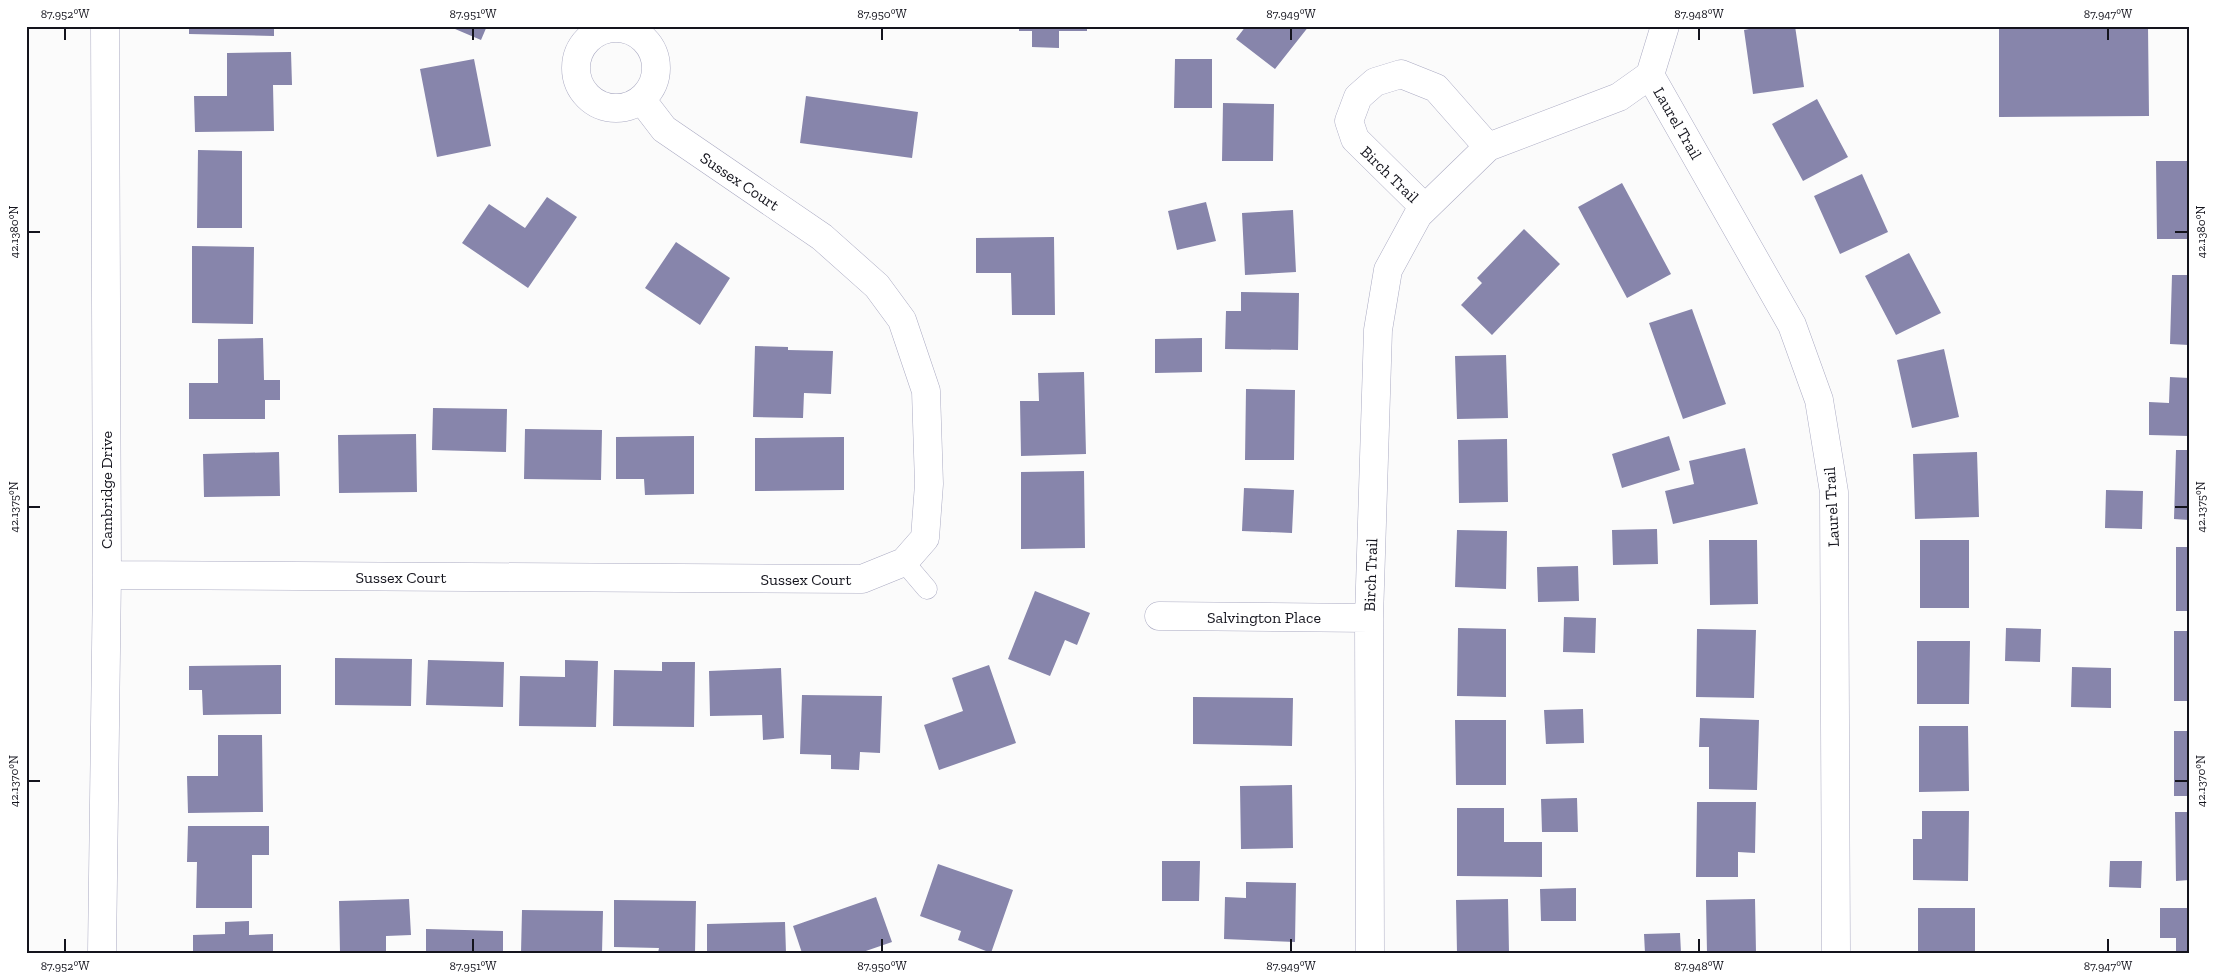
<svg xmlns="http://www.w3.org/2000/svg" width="2215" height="979" viewBox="0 0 2215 979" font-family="'Zilla Slab',serif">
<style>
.building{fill:#8785ab}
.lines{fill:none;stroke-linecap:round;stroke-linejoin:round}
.lane-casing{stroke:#ababc3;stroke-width:21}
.street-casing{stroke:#ababc3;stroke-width:29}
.lane{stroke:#fff;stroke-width:20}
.street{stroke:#fff;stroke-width:28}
.ticks{fill:none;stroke:#14141d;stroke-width:2}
.labels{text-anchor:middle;stroke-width:4;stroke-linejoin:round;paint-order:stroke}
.street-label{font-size:16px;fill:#14141d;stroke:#fff}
.neatline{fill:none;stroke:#14141d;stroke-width:2}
.ticks-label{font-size:12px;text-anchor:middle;fill:#14141d}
</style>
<rect width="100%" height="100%" fill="#fbfbfb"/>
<path class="building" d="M 189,26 L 274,26 L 274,36 L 189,34 Z
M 448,26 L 487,26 L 481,40 Z
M 1019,26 L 1087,26 L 1087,31 L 1059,31 L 1059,48 L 1032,47 L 1032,31 L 1019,31 Z
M 1246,26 L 1309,26 L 1275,69 L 1236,39 Z
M 1754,26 L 1795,26 L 1804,87 L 1753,94 L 1744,30 L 1754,28 Z
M 1999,26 L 2148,26 L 2149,116 L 1999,117 Z
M 291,52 L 292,85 L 273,85 L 274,131 L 195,132 L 194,96 L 227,96 L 227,53 Z
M 474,59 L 491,146 L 437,157 L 420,69 Z
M 1175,59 L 1212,59 L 1212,108 L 1174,108 Z
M 806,96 L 918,112 L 912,158 L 800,143 Z
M 1817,99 L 1848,157 L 1803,181 L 1772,124 Z
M 1223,103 L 1274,104 L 1273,161 L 1222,161 Z
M 198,150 L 242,151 L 242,228 L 197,228 Z
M 2156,161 L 2189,161 L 2189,239 L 2157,239 Z
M 1862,174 L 1888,232 L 1840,254 L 1814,196 Z
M 1622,183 L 1671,274 L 1627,298 L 1578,207 Z
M 547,197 L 577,217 L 528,288 L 462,243 L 489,204 L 525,228 Z
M 1206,202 L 1216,241 L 1177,250 L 1168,211 Z
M 1293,210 L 1296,272 L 1245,275 L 1242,213 Z
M 1524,229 L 1560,264 L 1492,335 L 1461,305 L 1482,283 L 1477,278 Z
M 1054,237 L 1055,315 L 1012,315 L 1011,273 L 976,273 L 976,238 Z
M 676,242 L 730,278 L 700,325 L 645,288 Z
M 192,246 L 254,247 L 253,324 L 192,323 Z
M 1909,253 L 1941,313 L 1896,335 L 1865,276 Z
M 2172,275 L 2189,275 L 2189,345 L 2170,344 Z
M 1241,292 L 1299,293 L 1298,350 L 1225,349 L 1226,311 L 1241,311 Z
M 1692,309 L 1726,404 L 1683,419 L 1649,323 Z
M 263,338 L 264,380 L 280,380 L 280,400 L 265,400 L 265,419 L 189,419 L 189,383 L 218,383 L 218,339 Z
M 1202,338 L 1202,372 L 1155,373 L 1155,339 Z
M 755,346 L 788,347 L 788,350 L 833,351 L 831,394 L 804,393 L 803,418 L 753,417 Z
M 1944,349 L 1959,417 L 1912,428 L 1897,360 Z
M 1506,355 L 1508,418 L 1457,419 L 1455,356 Z
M 1084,372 L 1086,454 L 1021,456 L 1020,401 L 1039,401 L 1038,373 Z
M 2170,377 L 2189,378 L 2189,436 L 2149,435 L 2149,402 L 2169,403 Z
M 1246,389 L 1295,390 L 1294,460 L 1245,460 Z
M 433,408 L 507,409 L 506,452 L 432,450 Z
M 525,429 L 602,430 L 601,480 L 524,479 Z
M 416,434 L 417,492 L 339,493 L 338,435 Z
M 694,436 L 694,494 L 645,495 L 644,479 L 616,479 L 616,437 Z
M 1669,436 L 1680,470 L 1622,488 L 1612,454 Z
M 844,437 L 844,490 L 755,491 L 755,438 Z
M 1507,439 L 1508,502 L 1459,503 L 1458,440 Z
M 1745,448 L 1758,504 L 1673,524 L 1665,491 L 1694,484 L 1689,461 Z
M 2176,450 L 2189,450 L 2189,520 L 2174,519 Z
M 279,452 L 280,496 L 204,497 L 203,454 Z
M 1977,452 L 1979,517 L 1915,519 L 1913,454 Z
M 1084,471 L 1085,548 L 1021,549 L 1021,472 Z
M 1244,488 L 1294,490 L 1292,533 L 1242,531 Z
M 2106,490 L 2143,491 L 2142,529 L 2105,528 Z
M 1657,529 L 1658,564 L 1613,565 L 1612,530 Z
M 1457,530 L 1507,531 L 1506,589 L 1455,587 Z
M 1709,540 L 1757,540 L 1758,604 L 1710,605 Z
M 1920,540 L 1969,540 L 1969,608 L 1920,608 Z
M 2176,547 L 2189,547 L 2189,611 L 2176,611 Z
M 1578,566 L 1579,601 L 1538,602 L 1537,567 Z
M 1035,591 L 1090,613 L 1077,645 L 1065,640 L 1050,676 L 1008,659 Z
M 1564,617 L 1596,618 L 1595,653 L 1563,652 Z
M 1458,628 L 1506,629 L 1506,697 L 1457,696 Z
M 2006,628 L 2041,629 L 2040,662 L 2005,661 Z
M 1697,629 L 1756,630 L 1754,698 L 1696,697 Z
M 2174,631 L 2189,631 L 2189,701 L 2174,701 Z
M 1917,641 L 1970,641 L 1969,704 L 1917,704 Z
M 335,658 L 412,659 L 411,706 L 335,705 Z
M 428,660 L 504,662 L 503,707 L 426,705 Z
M 565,660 L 598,661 L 596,727 L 519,726 L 520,676 L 565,677 Z
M 662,662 L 695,662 L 694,727 L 613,726 L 614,670 L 662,671 Z
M 281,665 L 281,714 L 203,715 L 202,690 L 189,690 L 189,666 Z
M 989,665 L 1016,743 L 939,770 L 924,725 L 963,711 L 952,678 Z
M 2072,667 L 2111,668 L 2111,708 L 2071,707 Z
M 781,668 L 784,738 L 763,740 L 762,715 L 710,716 L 709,671 Z
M 802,695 L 882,696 L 880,753 L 860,752 L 859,770 L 831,769 L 831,755 L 800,754 Z
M 1193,697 L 1293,698 L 1292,746 L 1193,744 Z
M 1583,709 L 1584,743 L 1546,744 L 1544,710 Z
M 1700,718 L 1759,720 L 1757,790 L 1709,789 L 1709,747 L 1699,747 Z
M 1455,720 L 1506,720 L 1506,785 L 1456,785 Z
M 1919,726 L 1968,726 L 1969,791 L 1919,792 Z
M 2174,731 L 2189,731 L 2189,796 L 2174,796 Z
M 218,735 L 262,735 L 263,812 L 188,813 L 187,776 L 218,776 Z
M 1292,785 L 1293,848 L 1241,849 L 1240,786 Z
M 1577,798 L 1578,832 L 1542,832 L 1541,799 Z
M 1697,802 L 1756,802 L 1755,853 L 1738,852 L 1738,877 L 1696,877 Z
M 1457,808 L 1504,808 L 1504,842 L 1542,842 L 1542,877 L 1457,876 Z
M 1922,811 L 1969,811 L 1968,881 L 1913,880 L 1913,839 L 1922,839 Z
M 2175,812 L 2189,812 L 2189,880 L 2176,881 Z
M 188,826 L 269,826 L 269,855 L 252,855 L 252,908 L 196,908 L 197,862 L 187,862 Z
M 1162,861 L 1200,861 L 1199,901 L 1162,901 Z
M 2110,861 L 2142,861 L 2141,888 L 2109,887 Z
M 938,864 L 1013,890 L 991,953 L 958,940 L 961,931 L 920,916 Z
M 1246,882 L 1296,883 L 1295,942 L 1224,939 L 1225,897 L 1246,898 Z
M 1576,888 L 1576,921 L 1541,921 L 1540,889 Z
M 876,897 L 892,942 L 860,953 L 802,953 L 793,926 Z
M 409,899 L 411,935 L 386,936 L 386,953 L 340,953 L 339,901 Z
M 1508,899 L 1509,953 L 1457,953 L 1456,900 Z
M 1755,899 L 1756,953 L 1707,953 L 1706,900 Z
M 614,900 L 696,901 L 695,953 L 658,953 L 659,948 L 614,947 Z
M 1918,908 L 1975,908 L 1975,953 L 1918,953 Z
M 2160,908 L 2189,908 L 2189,953 L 2176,953 L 2176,938 L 2160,938 Z
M 522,910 L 603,911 L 602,953 L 521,953 Z
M 249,921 L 249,935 L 273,934 L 273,953 L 193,953 L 193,935 L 225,934 L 225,922 Z
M 785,922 L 786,953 L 707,953 L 707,924 Z
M 426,929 L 503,931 L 503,953 L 426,953 Z
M 1680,933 L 1681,953 L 1645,953 L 1644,934 Z"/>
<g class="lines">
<g class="lane-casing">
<path id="lane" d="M 904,562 L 927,589"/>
</g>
<g class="street-casing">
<path id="street" d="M576 68a40 40 0 1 1 80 0a40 40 0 1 1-80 0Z
M 1650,75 L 1792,325 L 1819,400 L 1834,492 L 1836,953
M 1425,208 L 1355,139 L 1349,121 L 1358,97 L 1375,82 L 1401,74 L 1436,88 L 1488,147
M 107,575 L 862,579 L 904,562 L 925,538 L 929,484 L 926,391 L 902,320 L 877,286 L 822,237 L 664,129 L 641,99
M 1159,616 L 1369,618
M 102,953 L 107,575 L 105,26
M 1370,953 L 1369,618 L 1378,330 L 1388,270 L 1418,215 L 1488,147 L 1619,97 L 1650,75 L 1665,26"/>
</g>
<use href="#lane" class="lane"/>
<use href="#street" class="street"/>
</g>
<path class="ticks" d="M 65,28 L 65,40M 473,28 L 473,40M 882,28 L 882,40M 1291,28 L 1291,40M 1699,28 L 1699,40M 2108,28 L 2108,40M 28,232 L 40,232M 2175,232 L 2188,232M 28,507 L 40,507M 2175,507 L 2188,507M 28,781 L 40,781M 2175,781 L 2188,781M 65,939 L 65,952M 473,939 L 473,952M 882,939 L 882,952M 1291,939 L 1291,952M 1699,939 L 1699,952M 2108,939 L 2108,952"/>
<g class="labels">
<g class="street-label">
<text transform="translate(1678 123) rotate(60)" y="6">Laurel Trail</text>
<text transform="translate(1390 174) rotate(44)" y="6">Birch Trail</text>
<text transform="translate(740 181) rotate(34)" y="6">Sussex Court</text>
<text transform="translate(106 490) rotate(-90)" y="6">Cambridge Drive</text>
<text transform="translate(1831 507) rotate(-93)" y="6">Laurel Trail</text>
<text transform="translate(1370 575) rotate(-88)" y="6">Birch Trail</text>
<text x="401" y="583">Sussex Court</text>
<text x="806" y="585">Sussex Court</text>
<text x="1264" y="623">Salvington Place</text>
</g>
</g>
<rect width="2215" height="979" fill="none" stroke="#ffffff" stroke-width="55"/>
<rect x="28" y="28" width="2160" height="924" class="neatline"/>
<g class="ticks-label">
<text x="65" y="18">87.952°W</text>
<text x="473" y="18">87.951°W</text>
<text x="882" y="18">87.950°W</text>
<text x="1291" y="18">87.949°W</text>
<text x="1699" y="18">87.948°W</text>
<text x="2108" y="18">87.947°W</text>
<text transform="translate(14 232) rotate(-90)" y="4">42.1380°N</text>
<text transform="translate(2201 232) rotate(-90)" y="4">42.1380°N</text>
<text transform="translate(14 507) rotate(-90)" y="4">42.1375°N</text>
<text transform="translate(2201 507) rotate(-90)" y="4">42.1375°N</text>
<text transform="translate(14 781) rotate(-90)" y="4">42.1370°N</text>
<text transform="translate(2201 781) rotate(-90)" y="4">42.1370°N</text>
<text x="65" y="970">87.952°W</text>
<text x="473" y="970">87.951°W</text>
<text x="882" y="970">87.950°W</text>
<text x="1291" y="970">87.949°W</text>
<text x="1699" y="970">87.948°W</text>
<text x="2108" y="970">87.947°W</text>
</g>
</svg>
